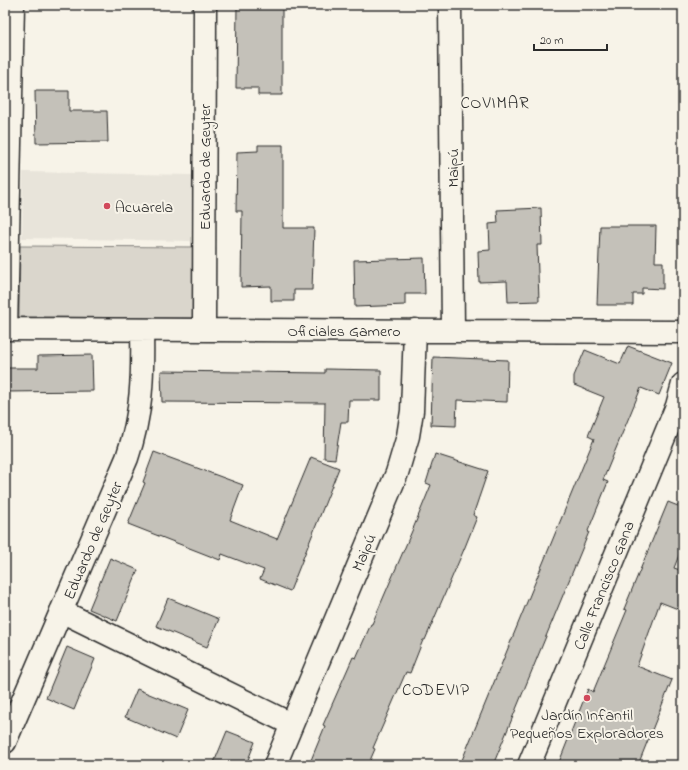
<svg xmlns="http://www.w3.org/2000/svg" width="688" height="770" viewBox="0 0 688 770" font-family="'Indie Flower',sans-serif">
<style>
.built{fill:#e8e4da}
.green{fill:#dad6cc;stroke:#82807c}
.building{fill:#c4c1b9;stroke:#2b2b2b}
.lines{fill:none;stroke-linecap:round;stroke-linejoin:round}
.minor-casing{stroke:#2b2b2b;stroke-width:25}
.minor{stroke:#f7f3e8;stroke-width:22}
.poi-dot{fill:#d1495b;stroke:#f7f3e8;stroke-width:1.5}
.labels{text-anchor:middle;stroke-width:4;stroke-linejoin:round;paint-order:stroke}
.street-label{font-size:16px;fill:#2b2b2b;stroke:#f7f3e8}
.poi-label{font-size:16px;fill:#2b2b2b;stroke:#f7f3e8;text-anchor:start}
.neighbourhood-label{font-size:17px;letter-spacing:1px;fill:#2b2b2b;stroke:#f7f3e8}
</style>
<rect width="100%" height="100%" fill="#f7f3e8"/>
<filter id="ink" filterUnits="userSpaceOnUse"><feTurbulence type="fractalNoise" baseFrequency=".025" numOctaves="2"/><feDisplacementMap in="SourceGraphic" scale="8" xChannelSelector="R" yChannelSelector="G"/><feConvolveMatrix kernelMatrix="1 2 1 2 8 2 1 2 1" color-interpolation-filters="sRGB"/></filter>
<g filter="url(#ink)">
<path class="built" d="M 23,172 L 192,175 L 191,241 L 22,238 Z"/>
<path class="green" d="M 20,246 L 195,247 L 194,318 L 19,317 Z"/>
<path class="building" d="M 237,5 L 282,5 L 282,95 L 258,95 L 258,88 L 236,88 Z
M 35,91 L 69,91 L 69,111 L 107,111 L 108,142 L 36,143 Z
M 258,145 L 283,145 L 283,228 L 314,228 L 312,290 L 294,290 L 294,301 L 271,301 L 271,286 L 241,287 L 242,211 L 236,211 L 237,152 L 258,151 Z
M 541,208 L 542,245 L 537,245 L 539,301 L 508,302 L 507,281 L 479,282 L 478,251 L 490,250 L 489,224 L 498,223 L 497,210 Z
M 600,226 L 656,226 L 655,262 L 663,262 L 663,289 L 642,288 L 642,294 L 633,294 L 633,305 L 597,305 Z
M 424,258 L 425,294 L 405,294 L 405,305 L 355,307 L 354,260 Z
M 628,346 L 672,363 L 659,395 L 641,388 L 603,480 L 608,482 L 588,531 L 589,532 L 493,765 L 460,765 L 594,439 L 588,436 L 604,397 L 574,385 L 574,376 L 585,350 L 620,364 Z
M 92,355 L 93,391 L 5,392 L 5,368 L 38,368 L 38,356 Z
M 433,357 L 508,360 L 507,402 L 457,400 L 456,426 L 431,425 Z
M 325,369 L 381,370 L 381,400 L 349,400 L 348,422 L 341,422 L 335,459 L 324,458 L 325,403 L 162,402 L 161,371 L 325,373 Z
M 154,452 L 243,485 L 230,520 L 277,539 L 311,457 L 339,468 L 290,591 L 260,579 L 264,570 L 222,554 L 220,560 L 128,524 L 145,483 L 143,482 Z
M 435,454 L 488,471 L 473,515 L 477,517 L 465,547 L 425,640 L 423,640 L 410,673 L 406,672 L 373,748 L 375,749 L 368,765 L 309,765 L 325,726 L 323,725 L 353,657 L 356,658 L 371,624 L 372,624 L 415,524 L 431,485 L 426,483 Z
M 668,502 L 683,508 L 683,545 L 674,568 L 683,571 L 683,611 L 660,602 L 637,666 L 672,680 L 638,765 L 558,765 L 588,689 L 593,692 L 627,610 L 624,609 Z
M 110,558 L 138,570 L 117,621 L 89,609 Z
M 168,598 L 219,619 L 207,647 L 156,626 Z
M 67,647 L 95,659 L 74,710 L 46,698 Z
M 137,689 L 188,710 L 176,739 L 125,717 Z
M 227,731 L 255,742 L 246,765 L 213,765 Z"/>
<g class="lines">
<g class="minor-casing">
<path id="minor" d="M 450,5 L 453,330
M 5,329 L 683,332
M 6,329 L 13,5
M 204,329 L 205,5
M 61,611 L 291,724
M 5,742 L 127,458 C 142,414 143,376 142,330
M 275,765 L 397,473 L 408,436 L 412,411 L 415,330
M 529,765 L 677,406 L 683,384"/>
</g>
<use href="#minor" class="minor"/>
</g>
</g>
<g class="poi-dot">
<circle cx="107" cy="206" r="4"/>
<circle cx="587" cy="698" r="4"/>
</g>
<g class="labels">
<g class="street-label">
<text transform="translate(204 167) rotate(-90)" y="6">Eduardo de Geyter</text>
<text transform="translate(452 168) rotate(-90)" y="6">Maipú</text>
<text x="344" y="336">Oficiales Gamero</text>
<text transform="translate(92 540) rotate(-67)" y="6">Eduardo de Geyter</text>
<text transform="translate(363 552) rotate(-67)" y="6">Maipú</text>
<text transform="translate(603 585) rotate(-68)" y="6">Calle Francisco Gana</text>
</g>
<g class="poi-label">
<text x="115" y="212">Acuarela</text>
<text x="587" y="720" text-anchor="middle">Jardín Infantil<tspan x="587" dy="18">Pequeños Exploradores</tspan></text>
</g>
<g class="neighbourhood-label">
<text x="495" y="108">COVIMAR</text>
<text x="436" y="695">CODEVIP</text>
</g>
</g>
<rect width="688" height="770" fill="none" stroke="#f7f3e8" stroke-width="20"/>
<rect x="10" y="10" width="668" height="750" fill="none" stroke="#2b2b2b" stroke-width="1.5" filter="url(#ink)"/>
<path d="M534 44v6h73v-6" fill="none" stroke="#2b2b2b" stroke-width="2"/>
<text x="540" y="44" font-size="12" fill="#2b2b2b" stroke="#f7f3e8" stroke-width="3" paint-order="stroke">20 m</text>
</svg>
